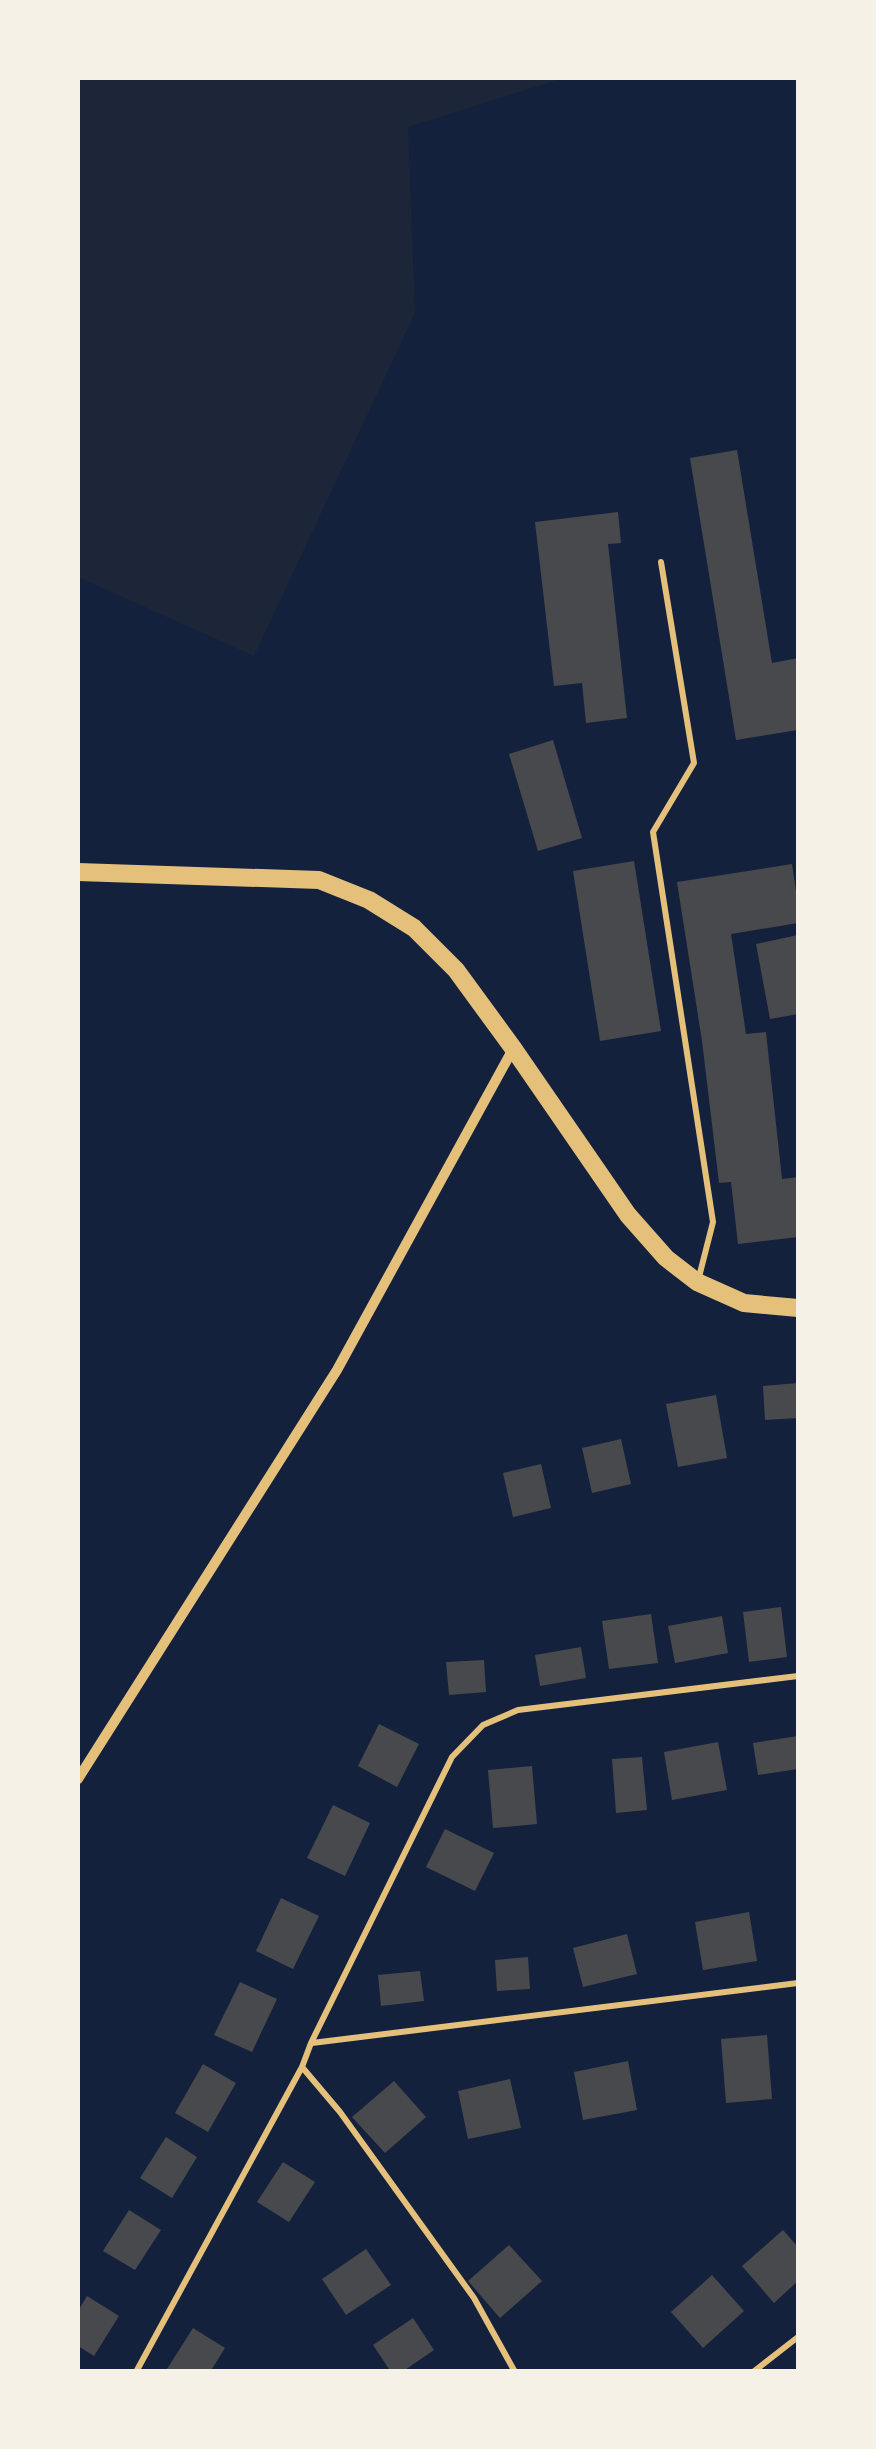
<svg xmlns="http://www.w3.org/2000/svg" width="876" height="2449" viewBox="0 0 876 2449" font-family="'Noto Sans',sans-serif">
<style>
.green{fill:#1d2539}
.building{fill:#48494c}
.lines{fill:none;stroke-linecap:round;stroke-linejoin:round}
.service{stroke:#e5c07b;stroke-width:6}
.minor{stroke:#e5c07b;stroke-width:10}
.tertiary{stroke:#e5c07b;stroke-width:18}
</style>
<rect width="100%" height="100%" fill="#14213d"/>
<path class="green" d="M 78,78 L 563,78 L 408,127 L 415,313 L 254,656 L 78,577 Z"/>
<path class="building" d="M 737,450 L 772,663 L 798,658 L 798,730 L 736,740 L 690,458 Z
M 618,512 L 621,543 L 608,544 L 627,718 L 586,723 L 582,683 L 554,686 L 535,522 Z
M 553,740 L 582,838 L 538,851 L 509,754 Z
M 634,861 L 661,1031 L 600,1041 L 573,871 Z
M 792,864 L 798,905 L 798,923 L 731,934 L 746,1034 L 766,1032 L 782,1179 L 798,1177 L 798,1237 L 738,1244 L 731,1182 L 719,1183 L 702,1041 L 677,882 Z
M 798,935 L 798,1014 L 770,1019 L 756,944 Z
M 798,1383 L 798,1418 L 765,1420 L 763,1386 Z
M 716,1395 L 727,1458 L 678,1467 L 666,1404 Z
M 621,1439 L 631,1484 L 592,1493 L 582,1448 Z
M 541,1464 L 551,1508 L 513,1517 L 503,1473 Z
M 781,1607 L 787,1657 L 749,1662 L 743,1612 Z
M 651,1614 L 658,1663 L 609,1669 L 602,1621 Z
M 722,1616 L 728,1653 L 675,1663 L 668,1626 Z
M 581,1647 L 586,1678 L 540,1686 L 535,1655 Z
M 484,1660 L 486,1692 L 449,1695 L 446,1662 Z
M 379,1724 L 419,1744 L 397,1787 L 358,1766 Z
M 798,1736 L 798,1769 L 758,1775 L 753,1743 Z
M 718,1742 L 727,1790 L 672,1800 L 664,1752 Z
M 642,1757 L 647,1810 L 616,1813 L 612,1759 Z
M 532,1766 L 537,1824 L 493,1828 L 488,1770 Z
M 333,1805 L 370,1823 L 345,1876 L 307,1858 Z
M 445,1829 L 494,1853 L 475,1891 L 426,1867 Z
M 281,1898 L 319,1916 L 293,1969 L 256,1951 Z
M 749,1912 L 757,1961 L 703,1970 L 695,1922 Z
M 627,1934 L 637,1974 L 583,1987 L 573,1948 Z
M 528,1957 L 530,1989 L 497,1991 L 495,1960 Z
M 420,1971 L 424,2001 L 381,2006 L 378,1975 Z
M 240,1982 L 277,1999 L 252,2052 L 214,2035 Z
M 767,2035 L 772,2099 L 726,2103 L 721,2039 Z
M 628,2061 L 637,2110 L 583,2120 L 574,2072 Z
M 203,2064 L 236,2083 L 208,2132 L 175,2113 Z
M 510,2079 L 521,2128 L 468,2139 L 458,2091 Z
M 394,2081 L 426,2117 L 385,2153 L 352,2117 Z
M 166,2137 L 197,2157 L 172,2198 L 140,2178 Z
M 283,2162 L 315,2182 L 289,2222 L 257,2202 Z
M 129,2210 L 161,2230 L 135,2270 L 103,2251 Z
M 783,2230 L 798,2247 L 798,2281 L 774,2303 L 742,2266 Z
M 509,2245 L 542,2281 L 500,2318 L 468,2281 Z
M 366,2249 L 391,2285 L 346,2315 L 322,2279 Z
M 712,2275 L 744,2311 L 703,2348 L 671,2312 Z
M 87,2296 L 119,2316 L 94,2356 L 78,2346 L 78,2311 Z
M 413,2318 L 434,2350 L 402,2372 L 391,2372 L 373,2345 Z
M 193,2328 L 225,2348 L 210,2372 L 172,2372 L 167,2369 Z"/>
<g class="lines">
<path class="service" d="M 661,562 L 694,763 L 653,832 L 713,1222 L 698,1281
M 312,2043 L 798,1983
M 302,2067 L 340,2112 L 474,2298 L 515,2372
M 136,2372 L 302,2067 L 311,2043 L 452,1757 L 483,1725 L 518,1710 L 798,1676
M 753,2372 L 798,2337"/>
<path class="minor" d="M 78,1779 L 337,1370 L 513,1049"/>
<path class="tertiary" d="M 78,872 L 319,880 L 369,900 L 414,928 L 456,970 L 513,1048 L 628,1215 L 666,1258 L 697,1282 L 744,1303 L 798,1308"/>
</g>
<rect width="876" height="2449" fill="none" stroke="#f6f1e7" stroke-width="160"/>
</svg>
